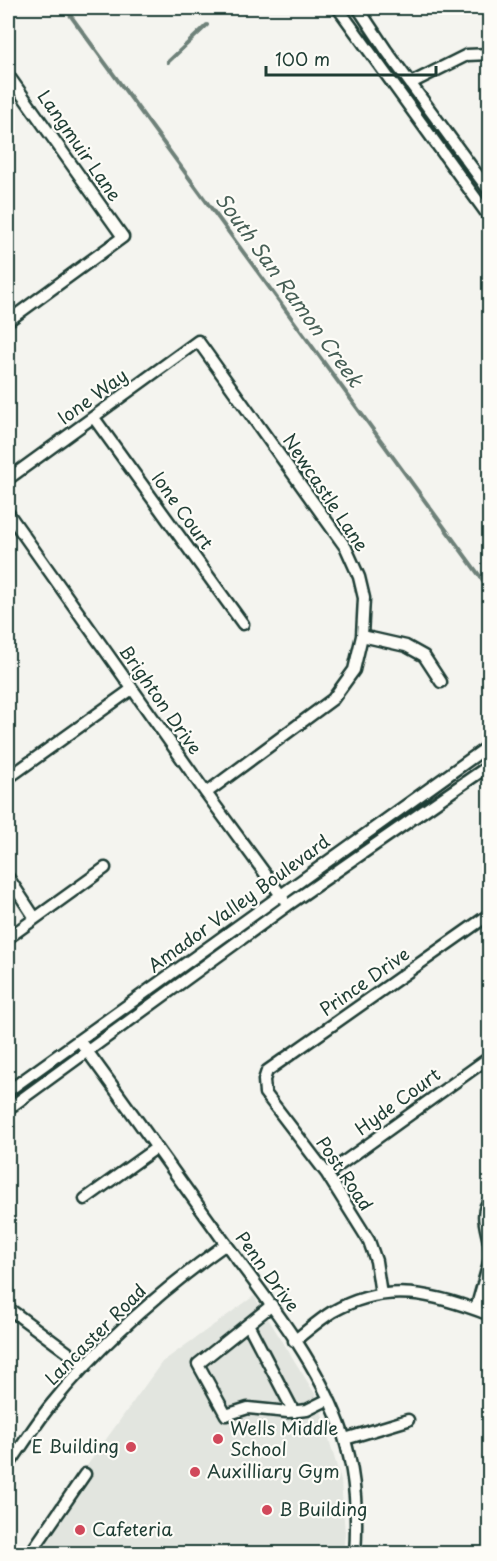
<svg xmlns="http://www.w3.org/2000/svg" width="497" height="1561" viewBox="0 0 497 1561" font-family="'Playpen Sans',sans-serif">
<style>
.built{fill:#e2e5df}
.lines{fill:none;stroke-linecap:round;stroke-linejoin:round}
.stream{stroke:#6e8179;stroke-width:4}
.minor-casing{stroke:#1f3d34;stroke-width:15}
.minor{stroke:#fdfcf7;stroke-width:10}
.poi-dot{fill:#d1495b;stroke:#fdfcf7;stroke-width:2}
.labels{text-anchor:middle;stroke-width:4.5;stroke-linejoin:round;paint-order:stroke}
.street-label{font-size:18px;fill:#1f3d34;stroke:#fdfcf7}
.poi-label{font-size:18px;fill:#1f3d34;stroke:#fdfcf7;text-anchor:start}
.water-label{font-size:20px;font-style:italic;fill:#475f56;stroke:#fdfcf7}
</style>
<rect width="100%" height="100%" fill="#f4f4ef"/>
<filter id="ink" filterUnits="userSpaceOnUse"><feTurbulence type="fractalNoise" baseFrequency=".0167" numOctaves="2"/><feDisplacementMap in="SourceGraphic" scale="12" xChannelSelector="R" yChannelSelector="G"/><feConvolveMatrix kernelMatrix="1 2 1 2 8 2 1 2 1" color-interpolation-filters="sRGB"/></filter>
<g filter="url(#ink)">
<path class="built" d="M 254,1296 L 317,1397 L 341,1481 L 345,1533 L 343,1553 L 23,1554 L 162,1362 Z"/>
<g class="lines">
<path class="stream" d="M 65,8 L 490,590
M 168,62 L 207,25"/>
<g class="minor-casing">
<path id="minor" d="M 338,8 L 490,218
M 358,8 L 386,50 L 490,192
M 8,75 L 123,237 L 8,321
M 411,83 L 467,55 L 490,54
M 94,418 L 243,624
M 8,479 L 198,341 L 346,548 L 359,577 L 364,598 L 362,636 L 354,670 L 333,699 L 206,793
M 8,513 L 206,793 L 283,898
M 362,636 L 406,646 L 424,656 L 441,682
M 8,778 L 132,689
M 8,877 L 35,918
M 8,938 L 105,868
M 79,1040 C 127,1105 173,1171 220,1236 C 263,1295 313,1354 339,1423 C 355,1464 358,1511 355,1554
M 8,1091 L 490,745
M 8,1109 L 288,905 L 490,765
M 327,1174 L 490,1057
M 85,1199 L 156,1148
M 490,1199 C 478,1214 488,1231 490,1248
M 381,1294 L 376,1261 L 369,1241 L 327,1174 L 265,1093 L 264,1080 L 267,1071 L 490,914
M 272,1305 L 198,1364 L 226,1415 L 248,1408 L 288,1412 L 307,1410 L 329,1399
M 8,1308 L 86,1366
M 476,1309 L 490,1259
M 248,1324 L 294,1412
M 294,1341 C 307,1331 319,1320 332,1312 C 387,1280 435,1294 490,1315
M 345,1439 L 408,1420
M 8,1466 C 22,1446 35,1425 50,1406 C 101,1343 160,1291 226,1244
M 30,1554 L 85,1474"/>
</g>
<use href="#minor" class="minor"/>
</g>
</g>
<g class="poi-dot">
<circle cx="218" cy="1439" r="6"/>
<circle cx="131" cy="1447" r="6"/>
<circle cx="195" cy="1472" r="6"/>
<circle cx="267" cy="1510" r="6"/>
<circle cx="80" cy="1530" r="6"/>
</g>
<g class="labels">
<g class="street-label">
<text transform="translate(79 146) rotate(55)" y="6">Langmuir Lane</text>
<text transform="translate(93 397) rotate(-36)" y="6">Ione Way</text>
<text transform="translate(325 493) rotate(56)" y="6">Newcastle Lane</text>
<text transform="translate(182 511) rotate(54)" y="6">Ione Court</text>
<text transform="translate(160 700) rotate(55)" y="6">Brighton Drive</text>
<text transform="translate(239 904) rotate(-36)" y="6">Amador Valley Boulevard</text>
<text transform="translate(365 982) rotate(-35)" y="6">Prince Drive</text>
<text transform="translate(398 1102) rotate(-36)" y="6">Hyde Court</text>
<text transform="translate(344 1174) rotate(56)" y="6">Post Road</text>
<text transform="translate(267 1272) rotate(54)" y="6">Penn Drive</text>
<text transform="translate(96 1335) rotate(-45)" y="6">Lancaster Road</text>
</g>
<g class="poi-label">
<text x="230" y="1435">Wells Middle<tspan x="230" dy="21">School</tspan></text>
<text x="119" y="1453" text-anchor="end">E Building</text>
<text x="207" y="1478">Auxilliary Gym</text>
<text x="279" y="1516">B Building</text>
<text x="92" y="1536">Cafeteria</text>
</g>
<g class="water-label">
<text transform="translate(289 290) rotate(54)" y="7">South San Ramon Creek</text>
</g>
</g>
<rect width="497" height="1561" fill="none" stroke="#fdfcf7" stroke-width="30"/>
<rect x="15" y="15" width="467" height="1531" fill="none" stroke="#1f3d34" stroke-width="2" filter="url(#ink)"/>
<path d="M266 66v9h170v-9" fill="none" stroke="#1f3d34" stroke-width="3"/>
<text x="275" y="66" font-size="18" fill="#1f3d34" stroke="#fdfcf7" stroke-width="4.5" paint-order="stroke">100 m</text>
</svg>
